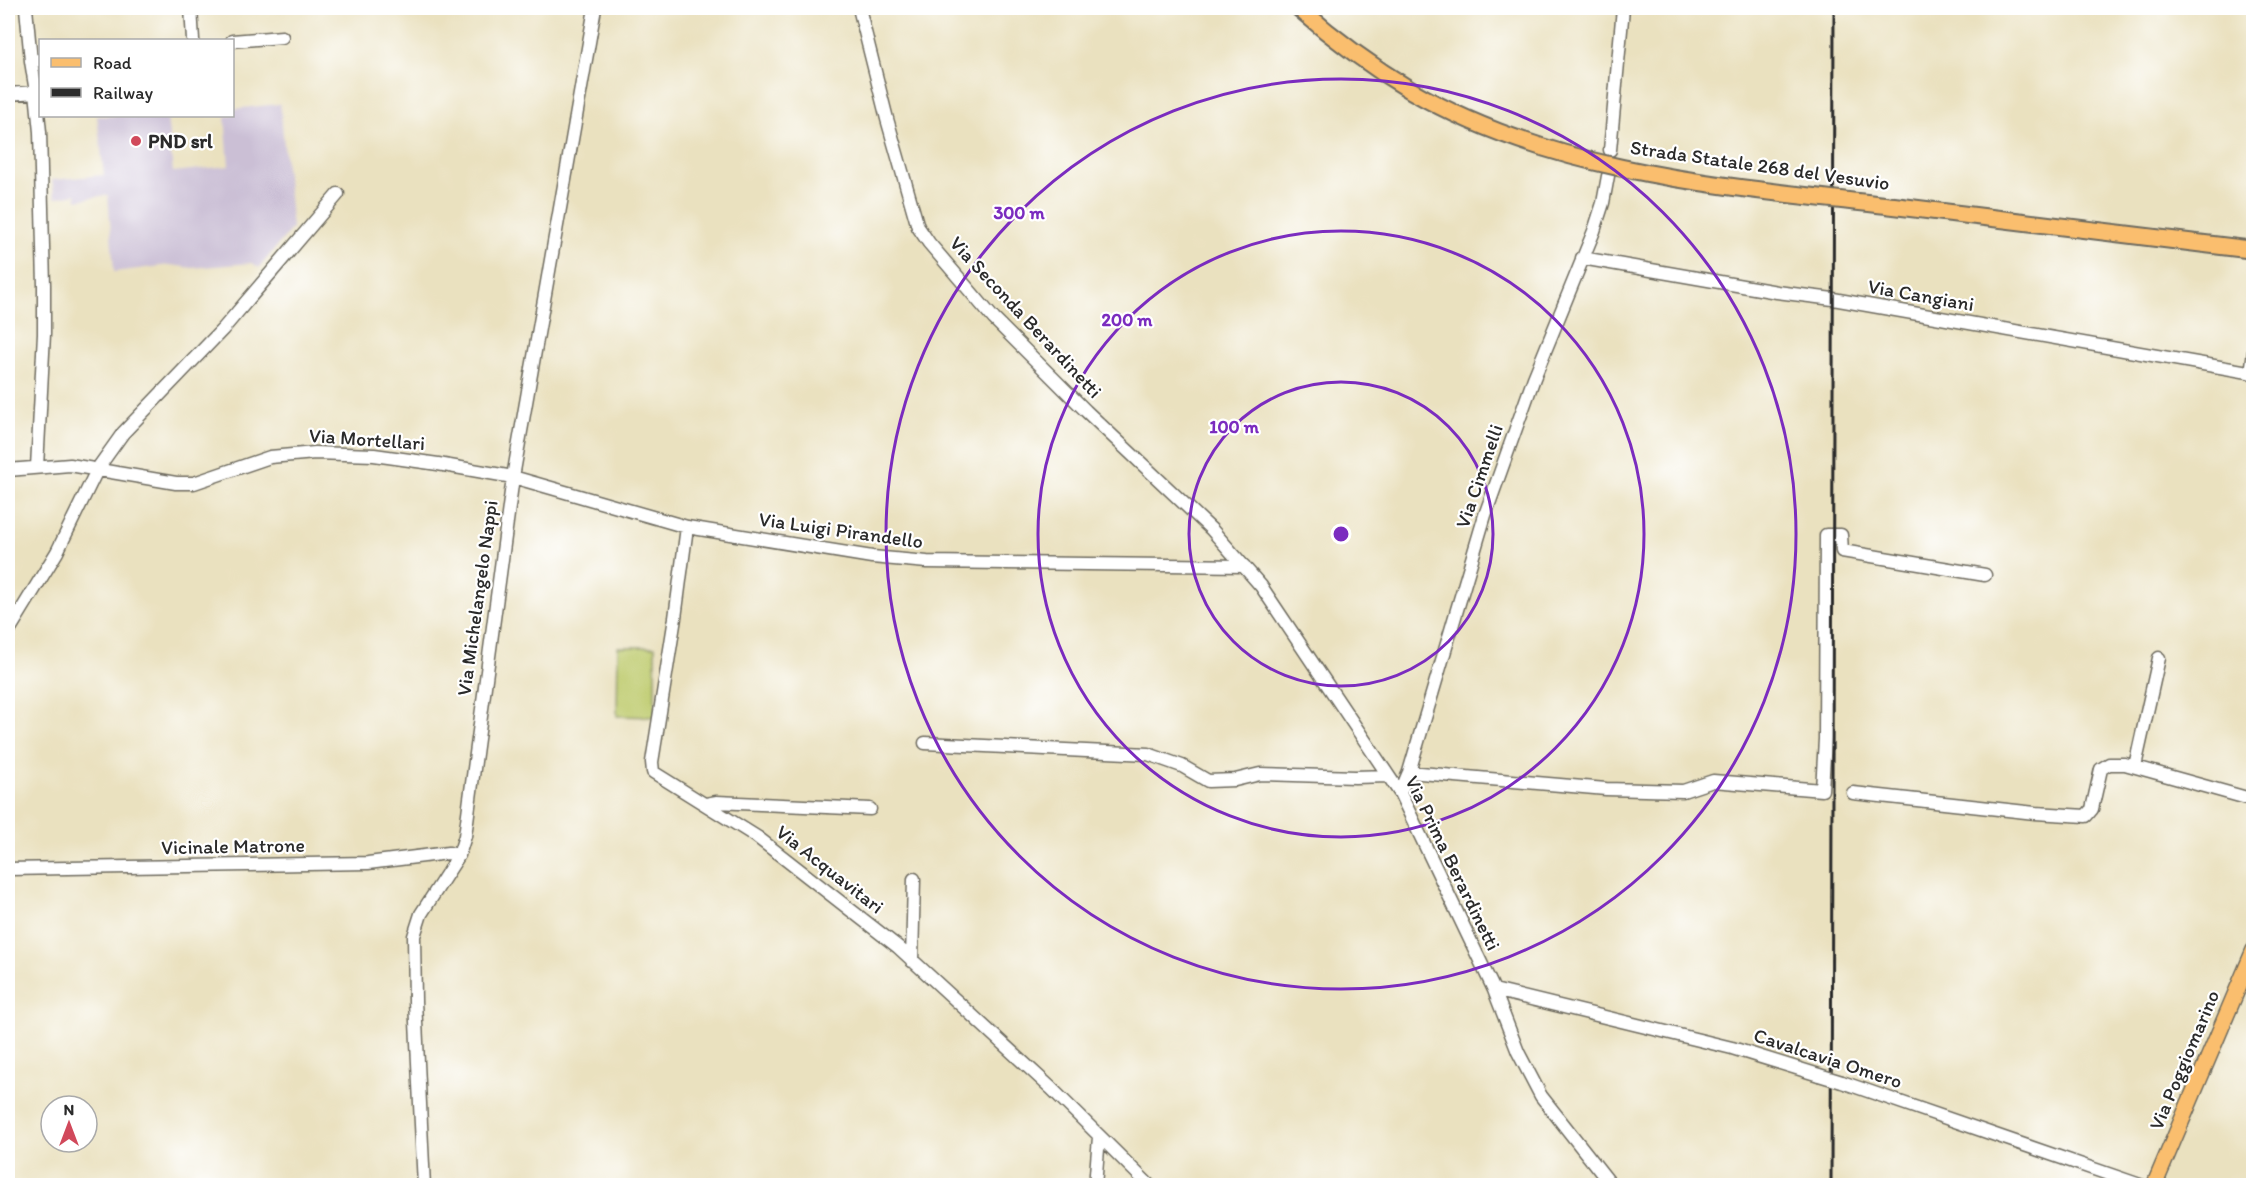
<svg xmlns="http://www.w3.org/2000/svg" width="2261" height="1193" viewBox="0 0 2261 1193" font-family="Itim,sans-serif">
<style>
.industrial{fill:#cbbfd5}
.green{fill:#bdca6c;stroke:#747a4c;stroke-width:1.5}
.lines{fill:none;stroke-linecap:round;stroke-linejoin:round}
.minor-casing{stroke:#6e6b5f;stroke-width:15}
.major-casing{stroke:#6e6b5f;stroke-width:18}
.minor{stroke:#fff;stroke-width:12}
.major{stroke:#fabe6e;stroke-width:15}
.rail{stroke:#2b2b2b;stroke-width:3}
.minor-bridge-casing{stroke:#6e6b5f;stroke-width:15;stroke-linecap:butt}
.highway-bridge-casing{stroke:#6e6b5f;stroke-width:20;stroke-linecap:butt}
.minor-bridge{stroke:#fff;stroke-width:12}
.highway-bridge{stroke:#fabe6e;stroke-width:16}
.ring{fill:none;stroke:#7b2cbf;stroke-width:3}
.poi-dot{fill:#d1495b;stroke:#fff;stroke-width:2}
.labels{text-anchor:middle;stroke-width:4.5;stroke-linejoin:round;paint-order:stroke}
.poi-label{font-size:20px;font-weight:bold;fill:#2b2b2b;stroke:#fff;text-anchor:start}
.street-label{font-size:20px;fill:#2b2b2b;stroke:#fff}
.centre{fill:#7b2cbf;stroke:#fff;stroke-width:3}
.ring-label{font-size:18px;text-anchor:middle;font-weight:bold;fill:#7b2cbf;stroke:#fff;stroke-width:4.5;stroke-linejoin:round;paint-order:stroke}
</style>
<rect width="100%" height="100%" fill="#fff"/>
<filter id="ink" filterUnits="userSpaceOnUse"><feTurbulence type="fractalNoise" baseFrequency=".0167" numOctaves="2"/><feDisplacementMap in="SourceGraphic" scale="12" xChannelSelector="R" yChannelSelector="G"/><feConvolveMatrix kernelMatrix="1 2 1 2 8 2 1 2 1" color-interpolation-filters="sRGB"/></filter>
<filter id="wash" filterUnits="userSpaceOnUse"><feTurbulence type="fractalNoise" baseFrequency=".008" numOctaves="4" result="noise"/><feDisplacementMap in="SourceGraphic" scale="24" xChannelSelector="R" yChannelSelector="G"/><feGaussianBlur stdDeviation="1.35" result="paint"/><feColorMatrix in="noise" values="0 0 0 0 0 0 0 0 0 0 0 0 0 0 0 0 0 1.4 0 .05"/><feComposite in="paint" operator="in"/></filter>
<g filter="url(#wash)">
<rect width="100%" height="100%" fill="#eae1bf"/>
<path class="industrial" d="M 280,104 L 292,228 L 259,268 L 252,263 L 192,268 L 170,265 L 114,272 L 108,195 L 77,200 L 76,194 L 55,198 L 52,180 L 104,175 L 97,116 L 167,116 L 173,172 L 229,166 L 225,116 L 232,116 L 233,109 Z"/>
<path class="green" d="M 618,647 L 655,647 L 655,717 L 617,716 Z"/>
</g>
<g filter="url(#ink)">
<g class="lines">
<g class="minor-casing">
<path id="minor" d="M 26,8 L 31,61
M 191,8 L 193,40
M 859,8 L 887,119 L 918,227 L 929,243 L 994,319 L 1086,411 L 1212,530 L 1261,586 L 1400,793 L 1494,990 L 1518,1052 L 1541,1096 L 1612,1186
M 232,41 L 282,37
M 36,92 L 31,61 L 40,60
M 8,94 L 36,92 L 40,132 L 44,285 L 44,334 L 37,467
M 1610,150 L 1623,8
M 1582,258 L 1777,292 L 1833,299 L 2254,373
M 2251,373 L 2254,351
M 8,470 L 70,465 L 176,483 L 194,483 L 270,457 L 315,453 L 374,455 L 438,464 L 513,477 L 687,527 L 872,557 L 927,562 L 1244,566
M 687,527 L 675,618 L 652,762 L 653,772 L 757,837 L 898,947 L 1051,1088 L 1150,1186
M 8,632 L 57,552 L 98,468 L 123,433 L 223,329 L 338,194
M 925,743 L 1148,754 L 1182,766 L 1208,781 L 1235,780 L 1260,774 L 1355,777 L 1388,776
M 2135,766 L 2159,658
M 1409,772 L 1606,789 L 1683,791 L 1713,781 L 1822,790 L 1825,739 L 1826,535 L 1841,535 L 1842,551 L 1985,575
M 1400,793 L 1409,772 L 1485,515 L 1534,378 L 1594,231 L 1603,203 L 1608,176
M 1853,793 L 2035,813 L 2086,816 L 2092,809 L 2101,769 L 2109,764 L 2125,764 L 2254,800
M 706,804 L 717,802 L 870,809
M 8,869 L 368,863 L 448,853 L 459,855
M 912,961 L 914,879
M 1494,990 L 1732,1048 L 1819,1075
M 1842,1082 L 2143,1186
M 424,1186 L 415,1001 L 414,936 L 421,914 L 459,855 L 465,836 L 513,477 L 595,8
M 1095,1186 L 1099,1137"/>
</g>
<g class="major-casing">
<path id="major" d="M 2154,1186 L 2254,950"/>
</g>
<use href="#minor" class="minor"/>
<use href="#major" class="major"/>
<path class="rail" d="M 1831,1186 L 1834,8"/>
<g class="minor-bridge-casing">
<path id="minor-bridge" d="M 1819,1075 L 1842,1082"/>
</g>
<g class="highway-bridge-casing">
<path id="highway-bridge" d="M 1299,8 C 1334,39 1372,67 1412,91 C 1556,175 1732,187 1894,206 C 2014,220 2134,235 2254,250"/>
</g>
<use href="#minor-bridge" class="minor-bridge"/>
<use href="#highway-bridge" class="highway-bridge"/>
</g>
</g>
<g class="ring">
<circle cx="1341" cy="534" r="152"/>
<circle cx="1341" cy="534" r="303"/>
<circle cx="1341" cy="534" r="455"/>
</g>
<circle class="poi-dot" cx="136" cy="141" r="6"/>
<g class="labels">
<g class="poi-label">
<text x="148" y="148">PND srl</text>
</g>
<g class="street-label">
<text transform="translate(1760 165) rotate(8)" y="7">Strada Statale 268 del Vesuvio</text>
<text transform="translate(1921 295) rotate(10)" y="7">Via Cangiani</text>
<text transform="translate(1026 317) rotate(47)" y="7">Via Seconda Berardinetti</text>
<text transform="translate(367 439) rotate(4)" y="7">Via Mortellari</text>
<text transform="translate(1479 476) rotate(-71)" y="7">Via Cimmelli</text>
<text transform="translate(841 530) rotate(8)" y="7">Via Luigi Pirandello</text>
<text transform="translate(477 598) rotate(-82)" y="7">Via Michelangelo Nappi</text>
<text transform="translate(233 846) rotate(-1)" y="7">Vicinale Matrone</text>
<text transform="translate(1453 863) rotate(64)" y="7">Via Prima Berardinetti</text>
<text transform="translate(830 869) rotate(38)" y="7">Via Acquavitari</text>
<text transform="translate(1828 1058) rotate(18)" y="7">Cavalcavia Omero</text>
<text transform="translate(2184 1060) rotate(-67)" y="7">Via Poggiomarino</text>
</g>
</g>
<circle cx="1341" cy="534" r="9" class="centre"/>
<g class="ring-label">
<text x="1019" y="219">300 m</text>
<text x="1127" y="326">200 m</text>
<text x="1234" y="433">100 m</text>
</g>
<rect width="2261" height="1193" fill="none" stroke="#fff" stroke-width="30"/>
<rect x="39" y="39" width="195" height="78" fill="#ffffff" stroke="#aaaaaa" stroke-width="1.5"/>
<rect x="51" y="58" width="30" height="9" fill="#fabe6e" stroke="#aaaaaa" stroke-width="1.5"/>
<text x="93" y="69" font-size="18" fill="#2b2b2b">Road</text>
<rect x="51" y="88" width="30" height="9" fill="#2b2b2b" stroke="#aaaaaa" stroke-width="1.5"/>
<text x="93" y="99" font-size="18" fill="#2b2b2b">Railway</text>
<g transform="translate(69 1124)"><circle r="28" fill="#ffffff" stroke="#aaaaaa" stroke-width="1.5"/>
<path d="M0-4.5L10 22L0 15L-10 22Z" fill="#d1495b"/>
<text y="-9" font-size="16" font-weight="bold" text-anchor="middle" fill="#2b2b2b">N</text>
</g>
</svg>
